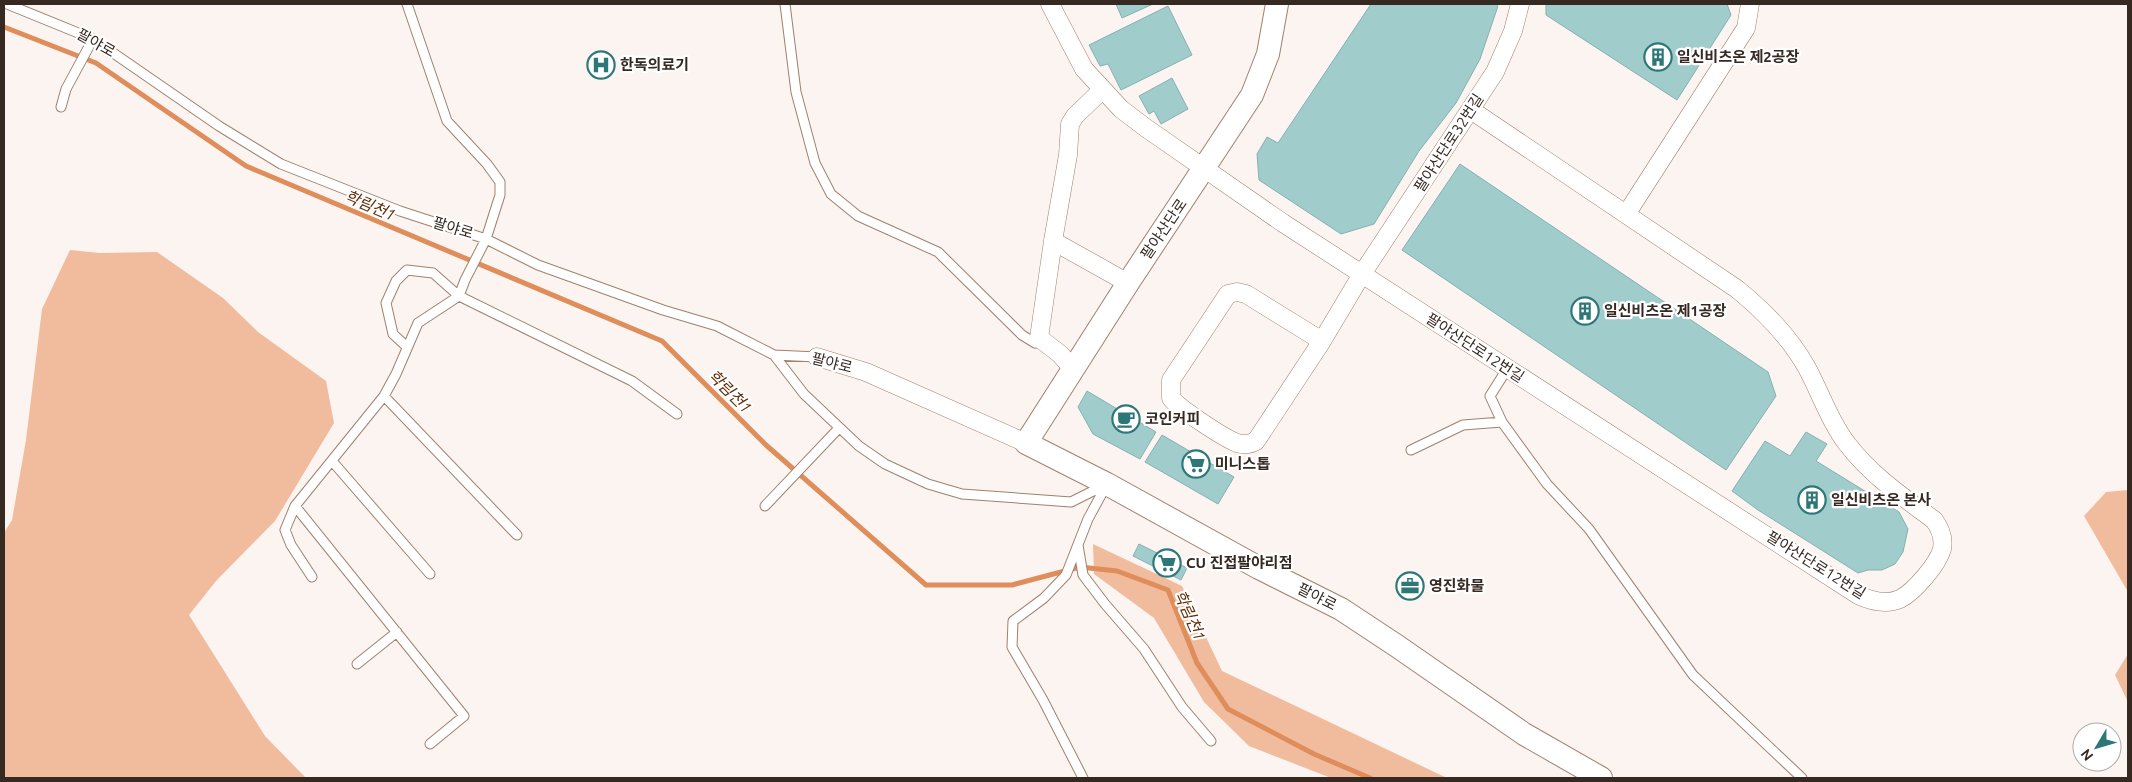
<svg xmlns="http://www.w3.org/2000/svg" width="2132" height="782" viewBox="0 0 2132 782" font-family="Ubuntu,'Noto Sans KR',sans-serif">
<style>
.green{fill:#f1bc9e}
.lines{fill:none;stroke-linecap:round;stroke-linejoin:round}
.stream{stroke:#de8d5b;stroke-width:5}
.building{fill:#a0cccc;stroke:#85b1b1}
.service-casing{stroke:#a0816e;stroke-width:11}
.minor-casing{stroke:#a0816e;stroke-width:19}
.tertiary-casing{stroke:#a0816e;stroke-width:24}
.service{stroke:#fff;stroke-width:9}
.minor{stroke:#fff;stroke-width:18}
.tertiary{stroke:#fff;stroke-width:22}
.labels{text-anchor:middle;stroke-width:4.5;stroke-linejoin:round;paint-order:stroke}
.street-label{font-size:15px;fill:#362922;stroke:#fff}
.poi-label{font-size:15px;font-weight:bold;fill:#362922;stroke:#fff;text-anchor:start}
.water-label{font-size:16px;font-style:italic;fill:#612d06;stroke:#fff}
</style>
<rect width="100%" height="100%" fill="#fbf4f0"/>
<path class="green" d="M 70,250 L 100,253 L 157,252 L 223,298 L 258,332 L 326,381 L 334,423 L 275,521 L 216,581 L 189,615 L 265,736 L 306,778 L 4,778 L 4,533 L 12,520 L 26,440 L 42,309 Z
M 2128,490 L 2128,592 L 2084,516 L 2106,492 Z
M 1093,544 L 1182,586 L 1222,671 L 1447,778 L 1331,778 L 1249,746 L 1204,702 L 1154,618 L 1094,574 Z
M 2128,654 L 2128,702 L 2115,675 Z"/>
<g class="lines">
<path class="stream" d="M 4,27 L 96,63 L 246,166 L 662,341 L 766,445 L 926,585 L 1012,585 L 1080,567 L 1117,571 L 1168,590 L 1197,663 L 1228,709 L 1314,754 L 1370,778"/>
</g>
<path class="building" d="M 1116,4 L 1153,4 L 1122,18 Z
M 1371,4 L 1496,4 L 1498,6 L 1480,59 L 1456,103 L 1419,151 L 1374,224 L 1341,234 L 1259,180 L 1257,154 L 1267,137 L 1278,143 Z
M 1546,4 L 1727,4 L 1731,15 L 1677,100 L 1546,15 Z
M 1168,6 L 1192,55 L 1121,90 L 1108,64 L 1100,66 L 1089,45 Z
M 1172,78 L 1188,109 L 1161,124 L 1154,111 L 1149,114 L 1139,96 Z
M 1460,164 L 1768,372 L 1776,396 L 1726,470 L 1402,250 Z
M 1087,391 L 1156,432 L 1140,459 L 1093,434 L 1078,407 Z
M 1806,432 L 1827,444 L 1816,461 L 1899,512 L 1908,529 L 1903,552 L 1895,564 L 1882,570 L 1868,570 L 1858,573 L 1758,510 L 1732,491 L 1765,441 L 1790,456 Z
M 1162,435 L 1234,477 L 1218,504 L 1145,462 Z
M 1139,544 L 1187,568 L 1181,580 L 1133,556 Z"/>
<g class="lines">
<g class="service-casing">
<path id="service" d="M 7,4 L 93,39 L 219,126 L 281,164 L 400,211 L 486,239 L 538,265 L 663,310 L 717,326 L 774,355 L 817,357
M 407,4 L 447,121 L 487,164 L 500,182 L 500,195 L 486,239 L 465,280 L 459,296 L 632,381 L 677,414
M 785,4 L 796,92 L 815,163 L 831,194 L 858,216 L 938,252 L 1022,335 L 1035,343 L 1039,338
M 61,107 L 66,89 L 93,39
M 407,347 L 393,334 L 386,303 L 396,281 L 407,270 L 433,273 L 459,296 L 418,323 L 396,374 L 384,396 L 295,506 L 464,716 L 430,744
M 774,355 L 804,394 L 859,446 L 885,464 L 928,484 L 962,494 L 1071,502 L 1105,485
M 1507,369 L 1490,396 L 1502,422 L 1547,484 L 1589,529 L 1693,675 L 1802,778
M 384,396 L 517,535
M 1411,450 L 1463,425 L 1502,422
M 332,461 L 430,574
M 295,506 L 285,530 L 291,545 L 312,577
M 765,506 L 839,428
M 1078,545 L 1083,575 L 1105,604 L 1144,649 L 1182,707 L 1211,741
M 357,664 L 397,632
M 1083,778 L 1043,700 L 1012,647 L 1013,621 L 1044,598 L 1066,575 L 1088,519 L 1107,484"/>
</g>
<g class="minor-casing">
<path id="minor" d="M 1050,4 L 1084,69 L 1121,109 L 1146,128 L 1283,223 L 1858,595 C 1871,601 1886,605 1900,599 C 1914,592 1938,564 1942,549 C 1944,538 1940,528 1934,520 C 1903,497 1872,476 1848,445 C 1830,422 1821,394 1807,368 C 1789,336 1765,312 1737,289 L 1471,110
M 1627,213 L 1746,28 L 1750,4
M 1053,241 L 1128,283
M 1322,341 L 1246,294 L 1237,292 L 1228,294 L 1171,380 L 1171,398 C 1178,408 1224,438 1237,443 C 1244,445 1251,444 1256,441 L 1322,341 L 1362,274 L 1495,72 L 1513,31 L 1520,4
M 817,357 L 866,372 L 1026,443
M 1073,369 L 1060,354 L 1039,338 L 1053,241 L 1068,155 L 1070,124 L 1075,116 L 1102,90"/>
</g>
<g class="tertiary-casing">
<path id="tertiary" d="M 1277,4 L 1268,54 L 1252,95 L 1128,283 L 1026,443 L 1107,484 L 1259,568 L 1341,609 L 1397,646 L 1524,734 L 1601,778"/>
</g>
<use href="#service" class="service"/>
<use href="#minor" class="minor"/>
<use href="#tertiary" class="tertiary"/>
</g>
<defs>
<g id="building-ring" transform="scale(1.4375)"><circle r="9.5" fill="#fff" stroke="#2d7778" stroke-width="1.5"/><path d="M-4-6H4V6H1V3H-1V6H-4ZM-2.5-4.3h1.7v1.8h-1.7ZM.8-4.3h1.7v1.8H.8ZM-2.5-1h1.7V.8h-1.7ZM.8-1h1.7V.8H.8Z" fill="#2d7778"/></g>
<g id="hospital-ring" transform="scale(1.4375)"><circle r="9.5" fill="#fff" stroke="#2d7778" stroke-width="1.5"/><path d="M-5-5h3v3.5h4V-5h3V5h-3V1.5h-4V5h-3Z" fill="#2d7778"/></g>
<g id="cafe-ring" transform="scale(1.4375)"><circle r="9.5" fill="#fff" stroke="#2d7778" stroke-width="1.5"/><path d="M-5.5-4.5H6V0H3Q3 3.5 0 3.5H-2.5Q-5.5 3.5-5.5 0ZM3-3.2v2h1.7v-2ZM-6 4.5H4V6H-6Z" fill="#2d7778"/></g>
<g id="supermarket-ring" transform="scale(1.4375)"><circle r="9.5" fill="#fff" stroke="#2d7778" stroke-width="1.5"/><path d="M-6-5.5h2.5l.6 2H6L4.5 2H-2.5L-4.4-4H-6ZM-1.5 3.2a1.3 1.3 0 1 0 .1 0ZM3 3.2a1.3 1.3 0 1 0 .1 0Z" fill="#2d7778"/></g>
<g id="office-ring" transform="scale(1.4375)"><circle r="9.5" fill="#fff" stroke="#2d7778" stroke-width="1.5"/><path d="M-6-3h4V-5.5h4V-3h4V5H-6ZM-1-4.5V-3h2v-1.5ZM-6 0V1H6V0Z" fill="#2d7778"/></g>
</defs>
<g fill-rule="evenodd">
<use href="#building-ring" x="1658" y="57"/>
<use href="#hospital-ring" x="601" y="65"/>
<use href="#building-ring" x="1585" y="311"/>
<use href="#cafe-ring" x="1126" y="419"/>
<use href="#supermarket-ring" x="1196" y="464"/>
<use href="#building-ring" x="1812" y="500"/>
<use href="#supermarket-ring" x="1167" y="563"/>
<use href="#office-ring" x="1410" y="586"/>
</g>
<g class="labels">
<g class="street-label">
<text transform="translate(96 43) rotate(29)" y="5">팔야로</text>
<text transform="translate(1449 143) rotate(-57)" y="5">팔야산단로32번길</text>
<text transform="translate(453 228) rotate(17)" y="5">팔야로</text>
<text transform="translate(1164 229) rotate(-56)" y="5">팔야산단로</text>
<text transform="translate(1475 348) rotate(33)" y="5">팔야산단로12번길</text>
<text transform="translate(832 363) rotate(14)" y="5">팔야로</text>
<text transform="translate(1816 565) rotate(32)" y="5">팔야산단로12번길</text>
<text transform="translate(1317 597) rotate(27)" y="5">팔야로</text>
</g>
<g class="poi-label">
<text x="1677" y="62">일신비츠온 제2공장</text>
<text x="620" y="70">한독의료기</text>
<text x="1604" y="316">일신비츠온 제1공장</text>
<text x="1145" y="424">코인커피</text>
<text x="1215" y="469">미니스톱</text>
<text x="1831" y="505">일신비츠온 본사</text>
<text x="1186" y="568">CU 진접팔야리점</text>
<text x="1429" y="591">영진화물</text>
</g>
<g class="water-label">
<text transform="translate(370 205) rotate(23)" y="6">학림천1</text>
<text transform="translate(730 391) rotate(45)" y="6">학림천1</text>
<text transform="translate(1190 615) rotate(66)" y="6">학림천1</text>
</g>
</g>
<rect width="2132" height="782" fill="none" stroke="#362922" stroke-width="10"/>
<g transform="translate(2097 747) rotate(232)"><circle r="24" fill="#ffffff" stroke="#afa9a7"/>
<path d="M0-4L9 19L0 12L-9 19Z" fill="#2d7778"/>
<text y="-8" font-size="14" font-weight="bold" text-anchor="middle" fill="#362922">N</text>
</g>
</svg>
